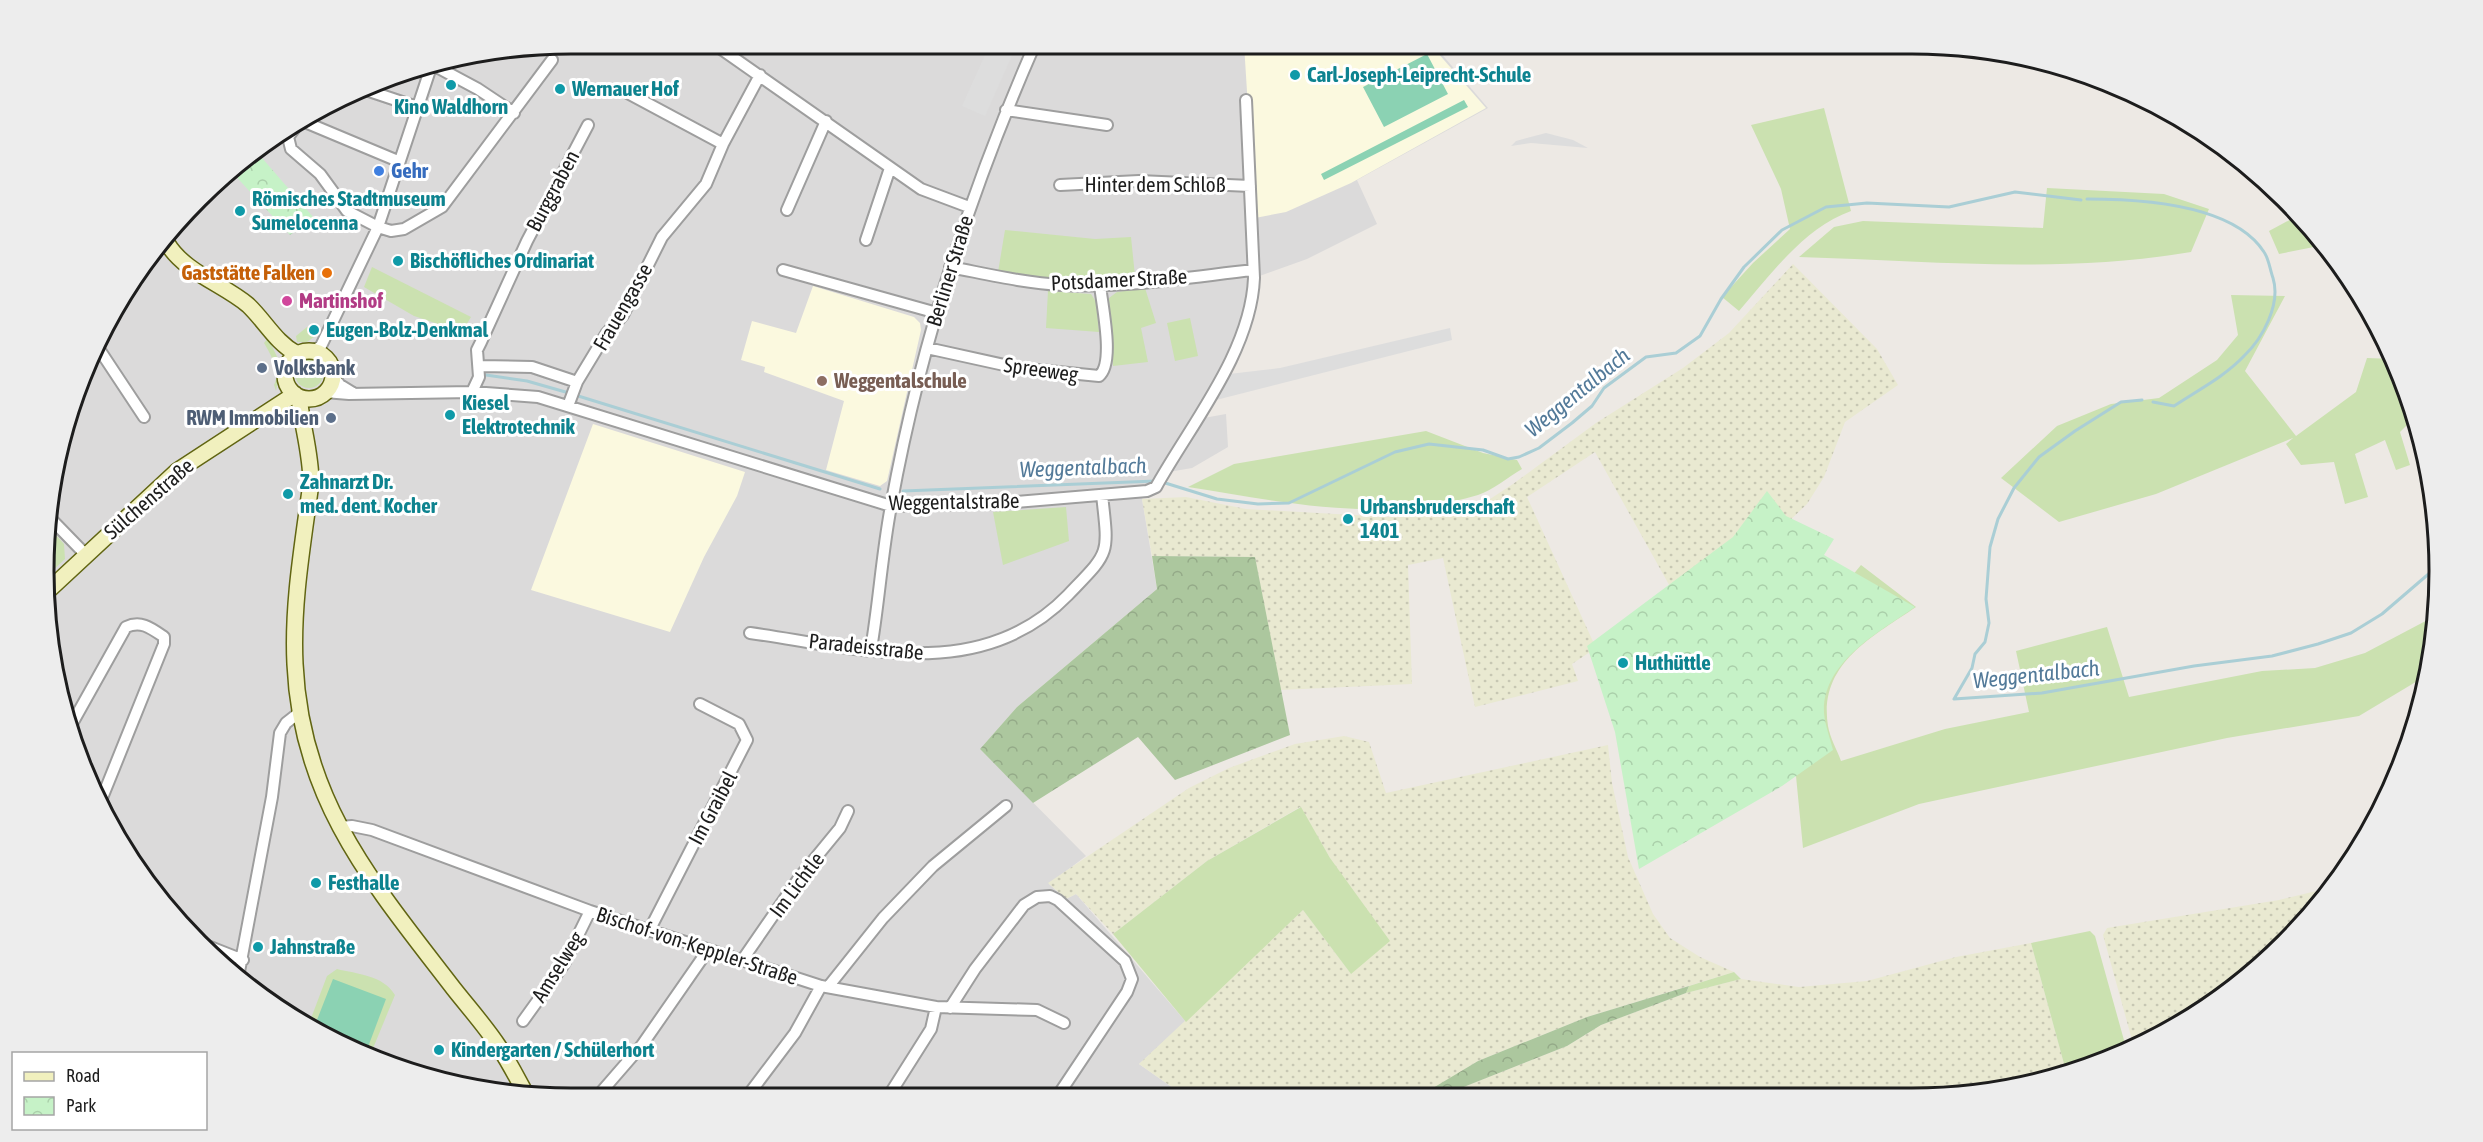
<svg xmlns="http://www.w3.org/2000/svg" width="2483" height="1142" viewBox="0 0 2483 1142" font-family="'Asap Condensed',sans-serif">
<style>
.residential{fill:#dbdada}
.education{fill:#fbf9df}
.farmland{fill:url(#farmland-dots)}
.grass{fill:#cbe1b0}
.forest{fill:url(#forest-crowns)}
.park{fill:url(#park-crowns)}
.pitch{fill:#8bd2b3}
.parking{fill:#ddd}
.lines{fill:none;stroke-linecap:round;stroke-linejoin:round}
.stream{stroke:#aaced5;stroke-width:3}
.street-casing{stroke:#9e9e9e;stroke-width:14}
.secondary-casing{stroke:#616512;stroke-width:18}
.street{stroke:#fff;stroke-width:10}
.secondary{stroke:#f1f0be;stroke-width:15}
.culture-dot{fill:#0f9aa8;stroke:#fff;stroke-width:2}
.shop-dot{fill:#3f7fe0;stroke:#fff;stroke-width:2}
.food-dot{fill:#e8710a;stroke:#fff;stroke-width:2}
.hotel-dot{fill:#d1479c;stroke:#fff;stroke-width:2}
.service-dot{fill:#5c6f8a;stroke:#fff;stroke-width:2}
.education-dot{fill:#8d6e63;stroke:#fff;stroke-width:2}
.labels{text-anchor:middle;stroke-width:6;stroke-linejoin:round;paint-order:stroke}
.culture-label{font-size:21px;font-weight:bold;fill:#0d838f;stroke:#fff;text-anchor:start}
.shop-label{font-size:21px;font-weight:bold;fill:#366cbe;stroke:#fff;text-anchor:start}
.street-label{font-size:21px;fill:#1d1d1d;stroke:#fff}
.food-label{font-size:21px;font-weight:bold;fill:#c56008;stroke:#fff;text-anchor:end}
.hotel-label{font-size:21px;font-weight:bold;fill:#b23c85;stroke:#fff;text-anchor:start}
.service-label{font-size:21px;font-weight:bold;fill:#4e5e75;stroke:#fff;text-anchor:start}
.education-label{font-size:21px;font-weight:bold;fill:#785e54;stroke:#fff;text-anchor:start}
.water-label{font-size:22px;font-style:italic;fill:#537a99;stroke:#fff}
.rim{fill:none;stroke:#1d1d1d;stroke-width:3}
</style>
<defs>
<pattern id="farmland-dots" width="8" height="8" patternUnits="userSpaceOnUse" patternTransform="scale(1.5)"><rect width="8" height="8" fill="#e9e9d1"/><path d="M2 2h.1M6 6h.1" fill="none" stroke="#c7c7b3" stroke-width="1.8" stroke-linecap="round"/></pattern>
<pattern id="forest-crowns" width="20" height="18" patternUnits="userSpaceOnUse" patternTransform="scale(1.5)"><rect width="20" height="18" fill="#acc79e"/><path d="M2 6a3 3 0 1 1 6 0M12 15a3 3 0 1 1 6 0" fill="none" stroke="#94aa88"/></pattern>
<pattern id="park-crowns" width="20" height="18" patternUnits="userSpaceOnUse" patternTransform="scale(1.5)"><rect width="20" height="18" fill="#c6f2c7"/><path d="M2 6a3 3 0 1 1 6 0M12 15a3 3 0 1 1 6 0" fill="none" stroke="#aacfaa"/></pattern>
</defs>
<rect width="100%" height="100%" fill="#ede9e4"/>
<path class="residential" d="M 571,44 L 1433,44 L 1488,108 L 1357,180 L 1377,224 L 1307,259 L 1254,278 L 1251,306 L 1198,419 L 1226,414 L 1228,447 L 1192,468 L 1163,473 L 1142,499 L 1157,589 L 1017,707 L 980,749 L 1086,856 L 1049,884 L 1066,899 L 1076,894 L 1186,1022 L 1139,1064 L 1186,1097 L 571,1098 L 468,1088 L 369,1058 L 223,968 L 114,834 L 71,740 L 48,640 L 54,468 L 114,308 L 223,174 L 307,114 L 401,72 Z"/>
<path class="education" d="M 1244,44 L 1430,44 L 1486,108 L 1351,183 L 1286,212 L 1255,218 Z
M 813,286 L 914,317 L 920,323 L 921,330 L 887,481 L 880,486 L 826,470 L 844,401 L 764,372 L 765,367 L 741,360 L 752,321 L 796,333 Z
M 593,424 L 745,472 L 737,496 L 704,557 L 670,632 L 531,590 Z"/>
<path class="farmland" d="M 1793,264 L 1877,349 L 1898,385 L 1845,422 L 1824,477 L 1807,504 L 1741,567 L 1682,608 L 1595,452 L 1527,497 L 1596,648 L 1572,664 L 1578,681 L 1475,707 L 1443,558 L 1408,565 L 1412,684 L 1280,690 L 1255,557 L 1152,556 L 1142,499 L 1186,497 L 1246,509 L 1388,517 L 1449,511 L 1487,501 L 1513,484 L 1596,423 L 1683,368 L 1729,333 Z
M 1344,736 L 1369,742 L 1386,793 L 1608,745 L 1612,783 L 1628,857 L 1653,914 L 1670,938 L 1700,957 L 1734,972 L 1587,1017 L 1478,1061 L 1428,1092 L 1431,1096 L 1186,1097 L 1139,1064 L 1303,910 L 1351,974 L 1330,858 L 1300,807 L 1207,861 L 1113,934 L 1076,894 L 1066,899 L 1048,883 L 1189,788 L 1229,768 L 1295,744 Z
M 2333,887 L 2233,989 L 2134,1047 L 2103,935 L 2107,928 L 2279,900 Z
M 2031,943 L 2066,1071 L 1981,1094 L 1441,1096 L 1567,1046 L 1601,1025 L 1686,993 L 1741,979 L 1799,987 L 1867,981 L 1956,957 Z"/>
<path class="grass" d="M 1824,108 L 1851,211 C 1804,228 1771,274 1739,311 L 1722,297 L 1753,263 L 1790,229 L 1781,189 L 1751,125 Z
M 2047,188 L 2164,194 L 2209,209 L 2191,252 C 2063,274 1928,261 1799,257 L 1834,227 L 1863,221 L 2043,228 Z
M 2299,215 L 2324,245 L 2279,254 L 2269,231 Z
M 1005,230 L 1095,239 L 1131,237 L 1135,276 C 1089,281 1045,279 998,272 Z
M 372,267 L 471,317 L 462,332 L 414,316 L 364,287 Z
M 1145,288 L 1156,323 L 1141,328 L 1148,362 L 1113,366 L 1109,298 L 1117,292 Z
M 1048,291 L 1091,294 L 1096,302 L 1099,332 L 1046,328 Z
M 2231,295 L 2285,296 L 2245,371 L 2296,436 L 2356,392 L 2367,358 L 2394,359 L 2414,418 L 2400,432 L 2410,465 L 2396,470 L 2385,440 L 2355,454 L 2368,497 L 2345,504 L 2334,462 L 2301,465 L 2286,444 L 2293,438 L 2156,494 L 2059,522 L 2001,478 L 2057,426 L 2111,404 L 2159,398 L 2217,360 L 2238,335 Z
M 1190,318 L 1198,356 L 1175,361 L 1167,323 Z
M 307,327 L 317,327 L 318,334 L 307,342 L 297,342 L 296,336 Z
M 268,338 L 281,365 L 276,391 L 274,385 C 281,372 271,355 264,343 Z
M295 374a14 14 0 1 1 28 0a14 14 0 1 1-28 0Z
M 1426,431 L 1483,453 L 1517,460 L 1522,469 C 1508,477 1493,490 1478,495 C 1384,524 1283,502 1188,487 L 1234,464 Z
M 1066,507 L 1069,541 L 1003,565 L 993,512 Z
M 55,534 L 64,544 L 65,559 L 50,573 L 51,556 L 54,552 L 51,548 L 51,538 Z
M 1861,565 L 1916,607 C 1872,637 1818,664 1828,726 C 1830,738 1837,750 1841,761 L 1945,729 L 2029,712 L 2016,651 L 2107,627 L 2129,697 L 2262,671 L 2315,668 L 2365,653 L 2435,616 L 2429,674 L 2359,716 L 2227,738 L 1919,804 L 1803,848 L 1786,673 L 1810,627 Z
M 1301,807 L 1330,858 L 1390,941 L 1351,974 L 1303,910 L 1186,1022 L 1113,934 L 1207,861 Z
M 2090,931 L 2095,936 L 2127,1051 L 2114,1058 L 2066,1071 L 2031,943 Z
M 337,969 C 357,974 383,975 395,995 L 369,1058 L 310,1021 L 327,976 Z
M 1734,972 L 1741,979 L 1686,993 L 1689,986 Z"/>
<path class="forest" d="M 1152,556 L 1255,557 L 1290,735 L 1175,780 L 1138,737 L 1033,803 L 980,749 L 1017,707 L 1157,589 Z
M 1689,986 L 1686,993 L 1601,1025 L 1567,1046 L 1441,1096 L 1431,1096 L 1428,1091 L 1478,1061 L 1587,1017 Z"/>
<path class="park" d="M 256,151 L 314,218 L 290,235 L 230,170 Z
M 1767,491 L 1786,516 L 1834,539 L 1824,555 L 1915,607 C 1879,632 1822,662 1824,713 C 1825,725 1830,738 1833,750 L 1782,786 L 1639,869 L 1615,732 L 1587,646 L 1733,537 Z"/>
<path class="pitch" d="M 1427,54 L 1448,94 L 1384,127 L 1363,87 Z
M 1464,100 L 1468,107 L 1324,180 L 1321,174 Z
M 333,979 L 386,999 L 365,1055 L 315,1025 Z"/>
<path class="parking" d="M 990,44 L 1017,44 L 985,116 L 962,106 Z
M 1546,133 L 1573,140 L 1588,148 L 1531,143 L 1511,146 L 1516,141 Z
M 1450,328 L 1452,340 L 1216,400 L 1229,374 L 1280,368 Z"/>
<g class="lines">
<path class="stream" d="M 2087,199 C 2139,199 2233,204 2264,252 C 2269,259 2270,270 2273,278 C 2281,304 2263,338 2244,356 C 2224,377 2198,390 2174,406 L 2153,402
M 486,375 L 527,381 L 569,393
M 575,395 L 880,489
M 2142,400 L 2121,402 L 2075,431 L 2039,457 L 2014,488 L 1998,519 L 1990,547 L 1986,599 L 1989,623 L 1985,642 L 1975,654 L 1972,668 L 1954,699 L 2042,693 L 2194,666 L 2272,656 L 2318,644 L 2351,633 L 2382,614 L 2439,565
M 1162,482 L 1217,499 L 1258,504 L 1289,503 L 1395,452 L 1429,444 L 1483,450 L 1508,459 L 1519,457 L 1539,448 L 1572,423 L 1592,406 L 1604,388 L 1646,357 L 1676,353 L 1700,336 L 1721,299 L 1744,267 L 1782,230 L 1826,207 L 1867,203 L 1949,207 L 2015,192 L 2081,200
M 903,491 L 1156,481"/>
<g class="street-casing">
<path id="street" d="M 714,44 L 921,189 L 969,207
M 435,66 L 478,89 L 514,113
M 363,89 L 417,107
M 626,92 L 723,144
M 1006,110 L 1107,125
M 300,120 L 398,161
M 301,120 L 288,137 L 291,149 L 320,174 L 347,211 L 378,227 L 391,231 L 404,229 L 442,207 L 552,60
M 1060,185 L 1139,181 L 1250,186
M 787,210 L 826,121
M 866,240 L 890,168
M 950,267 C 987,274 1024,283 1062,285 C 1126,288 1190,277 1253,270
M 783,270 L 937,313
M 927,348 L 1018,368 L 1099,376 C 1115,363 1102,306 1100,285
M 99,349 L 144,417
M 313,351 L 321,346 L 378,227 L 431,67
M 479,366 L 532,367 L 577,382
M 333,376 L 340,385 L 353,393
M 325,392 L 349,394 L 472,392 L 538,397 L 891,506 L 1005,503 L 1147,491 L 1156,487 C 1191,424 1251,352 1254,278 L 1246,100
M 472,392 L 479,377 L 477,350 L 481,342 L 527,241 L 588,125
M 568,406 L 577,382 L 606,334 L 623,315 L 662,237 L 706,184 L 723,144 L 760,75
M 52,520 L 86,555
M 750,633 C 858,648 981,685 1068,595 C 1110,551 1109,557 1102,495
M 871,649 C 879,602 882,553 891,506 C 920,346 970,192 1035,44
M 69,729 L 126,627 C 141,620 151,628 164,637 L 164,644 L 100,803
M 339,827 L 352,826 L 372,830 L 590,911 L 821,986 L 936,1007 L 1037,1010 L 1064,1023
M 649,931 L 747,740 L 739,724 L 700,704
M 205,945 L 243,960
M 743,959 L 799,878 L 840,828 L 848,811
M 238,977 L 272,797 L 280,733 L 286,723 L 300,712
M 828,987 L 883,918 L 933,866 L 1006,806
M 950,1008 L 975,969 L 1024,905 L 1037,897 L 1050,896 L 1058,900 L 1125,961 L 1132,979 L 1127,992 L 1057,1097
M 523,1021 L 564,964 L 590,911
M 888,1097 L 931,1029 L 936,1007
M 596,1098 L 642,1045 L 708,950
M 746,1098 L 795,1033 L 821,986"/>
</g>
<g class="secondary-casing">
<path id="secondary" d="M 167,243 C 184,272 223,284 248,305 C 265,321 276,343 297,354
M285 375a24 24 0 1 1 48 0a24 24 0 1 1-48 0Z
M 299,397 C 302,426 311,453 311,483 C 303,543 292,604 295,664 C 301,802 375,886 454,989 C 469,1008 486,1027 499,1047 C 509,1062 517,1078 526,1094
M 50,589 L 177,471 L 295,394"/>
</g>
<use href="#street" class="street"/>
<use href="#secondary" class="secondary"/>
</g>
<g class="culture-dot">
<circle cx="1295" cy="75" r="6"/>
<circle cx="451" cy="85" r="6"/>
<circle cx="560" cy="89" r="6"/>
<circle cx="240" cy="211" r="6"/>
<circle cx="398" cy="261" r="6"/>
<circle cx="314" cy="330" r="6"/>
<circle cx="450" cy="415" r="6"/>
<circle cx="288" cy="494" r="6"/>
<circle cx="1348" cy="519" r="6"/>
<circle cx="1623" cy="663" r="6"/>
<circle cx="316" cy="883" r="6"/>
<circle cx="258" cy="947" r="6"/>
<circle cx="439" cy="1050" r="6"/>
</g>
<circle class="shop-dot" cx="379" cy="171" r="6"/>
<circle class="food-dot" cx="327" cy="273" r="6"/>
<circle class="hotel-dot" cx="287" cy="301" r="6"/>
<g class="service-dot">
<circle cx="262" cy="368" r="6"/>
<circle cx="331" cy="418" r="6"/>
</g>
<circle class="education-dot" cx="822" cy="381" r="6"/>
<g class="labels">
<g class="culture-label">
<text x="1307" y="82">Carl-Joseph-Leiprecht-Schule</text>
<text x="572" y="96">Wernauer Hof</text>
<text x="451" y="114" text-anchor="middle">Kino Waldhorn</text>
<text x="252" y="206">Römisches Stadtmuseum<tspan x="252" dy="24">Sumelocenna</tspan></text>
<text x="410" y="268">Bischöfliches Ordinariat</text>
<text x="326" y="337">Eugen-Bolz-Denkmal</text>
<text x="462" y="410">Kiesel<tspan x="462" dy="24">Elektrotechnik</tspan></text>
<text x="300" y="489">Zahnarzt Dr.<tspan x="300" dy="24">med. dent. Kocher</tspan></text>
<text x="1360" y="514">Urbansbruderschaft<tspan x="1360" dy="24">1401</tspan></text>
<text x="1635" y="670">Huthüttle</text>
<text x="328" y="890">Festhalle</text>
<text x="270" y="954">Jahnstraße</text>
<text x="451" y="1057">Kindergarten / Schülerhort</text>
</g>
<g class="shop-label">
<text x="391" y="178">Gehr</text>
</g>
<g class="street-label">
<text x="1155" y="192">Hinter dem Schloß</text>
<text transform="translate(553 191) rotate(-62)" y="7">Burggraben</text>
<text transform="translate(950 271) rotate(-73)" y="7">Berliner Straße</text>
<text transform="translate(1119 280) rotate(-3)" y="7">Potsdamer Straße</text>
<text transform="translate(623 307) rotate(-60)" y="7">Frauengasse</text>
<text transform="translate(1041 370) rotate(8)" y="7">Spreeweg</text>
<text transform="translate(149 499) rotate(-41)" y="7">Sülchenstraße</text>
<text transform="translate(954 502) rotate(-1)" y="7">Weggentalstraße</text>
<text transform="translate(866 647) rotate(6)" y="7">Paradeisstraße</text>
<text transform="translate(713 808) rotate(-62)" y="7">Im Graibel</text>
<text transform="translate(797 885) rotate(-53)" y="7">Im Lichtle</text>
<text transform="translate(697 946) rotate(18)" y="7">Bischof-von-Keppler-Straße</text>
<text transform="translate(558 967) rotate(-58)" y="7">Amselweg</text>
</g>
<g class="food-label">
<text x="315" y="280">Gaststätte Falken</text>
</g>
<g class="hotel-label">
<text x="299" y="308">Martinshof</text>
</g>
<g class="service-label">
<text x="274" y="375">Volksbank</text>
<text x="319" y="425" text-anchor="end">RWM Immobilien</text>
</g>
<g class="education-label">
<text x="834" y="388">Weggentalschule</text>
</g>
<g class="water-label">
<text transform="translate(1577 392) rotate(-39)" y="8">Weggentalbach</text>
<text transform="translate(1083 467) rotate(-2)" y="8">Weggentalbach</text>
<text transform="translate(2036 674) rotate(-6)" y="8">Weggentalbach</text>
</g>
</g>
<path d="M0 0H2483V1142H0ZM571 54H1912A517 517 0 0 1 2429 571V571A517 517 0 0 1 1912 1088H571A517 517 0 0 1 54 571V571A517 517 0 0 1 571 54Z" fill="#ededed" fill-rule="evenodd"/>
<path class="rim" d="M571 54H1912A517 517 0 0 1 2429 571V571A517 517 0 0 1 1912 1088H571A517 517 0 0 1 54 571V571A517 517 0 0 1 571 54Z"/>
<rect x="12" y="1052" width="195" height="78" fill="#ffffff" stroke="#a5a5a5" stroke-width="1.5"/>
<rect x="24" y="1072" width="30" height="9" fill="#f1f0be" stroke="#a5a5a5" stroke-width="1.5"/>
<text x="66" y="1082" font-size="18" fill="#1d1d1d">Road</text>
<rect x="24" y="1097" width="30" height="18" fill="url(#park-crowns)" stroke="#a5a5a5" stroke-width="1.5"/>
<text x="66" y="1112" font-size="18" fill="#1d1d1d">Park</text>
</svg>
